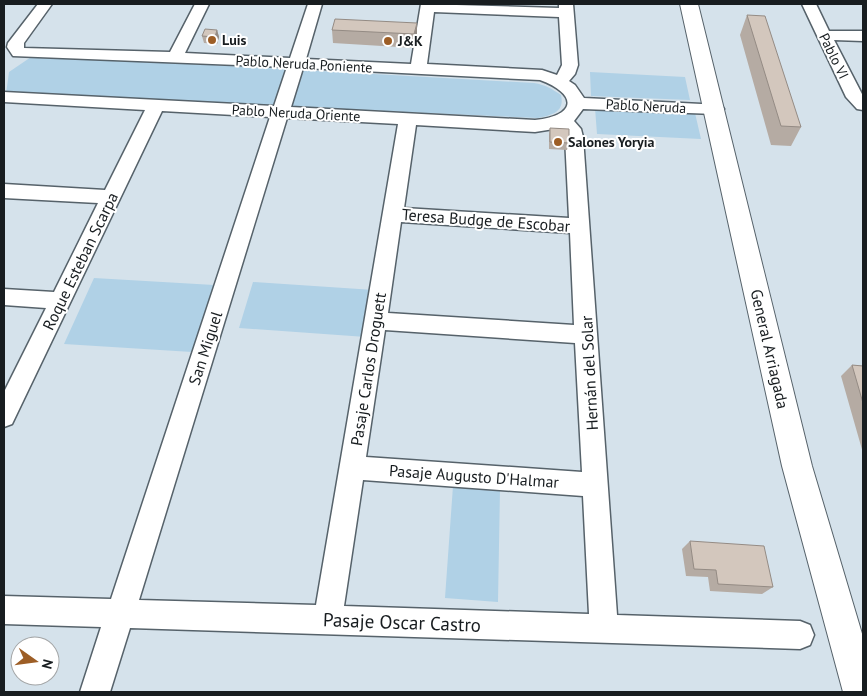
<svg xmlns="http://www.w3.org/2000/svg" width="867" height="696" viewBox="0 0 867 696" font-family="'PT Sans',sans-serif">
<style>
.green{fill:#b0d1e6}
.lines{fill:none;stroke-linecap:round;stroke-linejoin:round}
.minor-casing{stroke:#56626a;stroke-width:3}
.tertiary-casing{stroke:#56626a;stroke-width:2}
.minor{fill:#fff;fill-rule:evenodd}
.tertiary{fill:#fff;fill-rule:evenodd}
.wall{fill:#b5aba3}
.shaded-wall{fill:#948b84}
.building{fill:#d3c7bd;stroke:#948b84}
.poi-dot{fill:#9d5e26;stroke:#fff;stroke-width:2}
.labels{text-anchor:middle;stroke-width:4;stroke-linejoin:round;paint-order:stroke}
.far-poi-label{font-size:14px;font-weight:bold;fill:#181d20;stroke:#fff;text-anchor:start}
.far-street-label{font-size:14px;fill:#181d20;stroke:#fff}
.street-label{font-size:16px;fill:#181d20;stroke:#fff}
.near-street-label{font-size:19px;fill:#181d20;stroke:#fff}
</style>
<rect width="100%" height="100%" fill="#d5e2eb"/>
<path class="green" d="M 34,55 L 534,83 C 546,85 552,89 561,95 C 565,112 552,115 538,118 L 6,94 L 9,72 Z
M 590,72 L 685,77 L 690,100 L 591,96 Z
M 595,108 L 695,113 L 701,139 L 597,134 Z
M 94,278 L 214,285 L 192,352 L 64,344 Z
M 253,282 L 374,290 L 366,337 L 239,328 Z
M 453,486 L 500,489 L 498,602 L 445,598 Z"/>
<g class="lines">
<g class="minor-casing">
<path id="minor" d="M 38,4 L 52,4 L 24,43 L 24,48 L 170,52 L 195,4 L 209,4 L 185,53 L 290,58 L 308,4 L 322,4 L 306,59 L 411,64 L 421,4 L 559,8 L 559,4 L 573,4 L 578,65 L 575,74 L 569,81 L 575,85 L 584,98 L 721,105 L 724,109 L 721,113 L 715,114 L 583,109 L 574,121 L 581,129 L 583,137 L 617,615 L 800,621 L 810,625 L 814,635 L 810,645 L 800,649 L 130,628 L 110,692 L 80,692 L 101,627 L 4,624 L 4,596 L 111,599 L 270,117 L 162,111 L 12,424 L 4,427 L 4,392 L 46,308 L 4,305 L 4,289 L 54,292 L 98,203 L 4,198 L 4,184 L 105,190 L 145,110 L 4,102 L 4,92 L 274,106 L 287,67 L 13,56 L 7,47 L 8,43 ZM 434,12 L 559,17 L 562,65 L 557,75 L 542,70 L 427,64 ZM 303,68 L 540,80 C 578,94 577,116 535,120 L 291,107 ZM 287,118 L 398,124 L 316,605 L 139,600 ZM 416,125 L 535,132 L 560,128 L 565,137 L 569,218 L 404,208 ZM 401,222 L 570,233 L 574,325 L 388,313 ZM 385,330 L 575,343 L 582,472 L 366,457 ZM 363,480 L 583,496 L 589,614 L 344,606 Z
M 802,4 L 816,4 L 829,31 L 863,31 L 863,41 L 834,40 L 863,96 L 863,110 L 857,109 L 846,97 Z"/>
</g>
<g class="tertiary-casing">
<path id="tertiary" d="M 680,4 L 698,4 L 812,466 L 863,637 L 863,692 L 843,692 L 782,466 Z"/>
</g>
<use href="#minor" class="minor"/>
<use href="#tertiary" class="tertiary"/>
</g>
<path class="wall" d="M 747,15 L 801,127 L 791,146 L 771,145 L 740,35 Z
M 417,23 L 417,36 L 415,48 L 333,43 L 332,30 Z
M 217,30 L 219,37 L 217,44 L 204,43 L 202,36 Z
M 550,128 L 569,143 L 567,150 L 549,149 L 549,135 Z
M 852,365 L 863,366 L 863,453 L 841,376 Z
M 690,541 L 773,587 L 762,594 L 710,591 L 708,577 L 686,576 L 682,549 Z"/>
<path class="shaded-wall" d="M 417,23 L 417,36 L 415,48 L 414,34 Z
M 217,30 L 219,37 L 217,44 L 215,37 Z"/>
<path class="building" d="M 747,15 L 765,16 L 801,127 L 781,126 Z
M 335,19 L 417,23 L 414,34 L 332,30 Z
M 205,29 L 217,30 L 215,37 L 202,36 Z
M 550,128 L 569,129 L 569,143 L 550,142 Z
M 852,365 L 863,366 L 863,403 Z
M 690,541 L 764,546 L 773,587 L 718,584 L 716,570 L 694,569 Z"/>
<g class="poi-dot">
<circle cx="212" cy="40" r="5"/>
<circle cx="388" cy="41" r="5"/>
<circle cx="558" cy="142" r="5"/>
</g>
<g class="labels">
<g class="far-poi-label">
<text x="222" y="45">Luis</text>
<text x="398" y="46">J&amp;K</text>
<text x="568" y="147">Salones Yoryia</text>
</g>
<g class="far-street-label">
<text transform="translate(834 56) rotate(64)" y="5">Pablo VI</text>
<text transform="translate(304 64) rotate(3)" y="5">Pablo Neruda Poniente</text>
<text transform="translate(646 106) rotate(3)" y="5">Pablo Neruda</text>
<text transform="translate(296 113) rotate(3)" y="5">Pablo Neruda Oriente</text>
</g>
<g class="street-label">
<text transform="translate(486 220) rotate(4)" y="6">Teresa Budge de Escobar</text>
<text transform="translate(80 261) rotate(-64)" y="6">Roque Esteban Scarpa</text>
<text transform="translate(205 348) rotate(-72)" y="6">San Miguel</text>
<text transform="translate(770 349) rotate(77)" y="6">General Arriagada</text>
<text transform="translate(368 369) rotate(-81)" y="6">Pasaje Carlos Droguett</text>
<text transform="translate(589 373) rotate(-93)" y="6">Hernán del Solar</text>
<text transform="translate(474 476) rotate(4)" y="6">Pasaje Augusto D'Halmar</text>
</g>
<g class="near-street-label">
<text transform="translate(402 622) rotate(2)" y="7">Pasaje Oscar Castro</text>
</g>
</g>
<rect width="867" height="696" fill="none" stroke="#181d20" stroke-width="10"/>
<g transform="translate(35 661) rotate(104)"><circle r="24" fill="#ffffff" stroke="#a3a5a6"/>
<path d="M0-4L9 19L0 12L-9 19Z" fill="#9d5e26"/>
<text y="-8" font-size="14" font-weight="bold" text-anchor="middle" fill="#181d20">N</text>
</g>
</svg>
